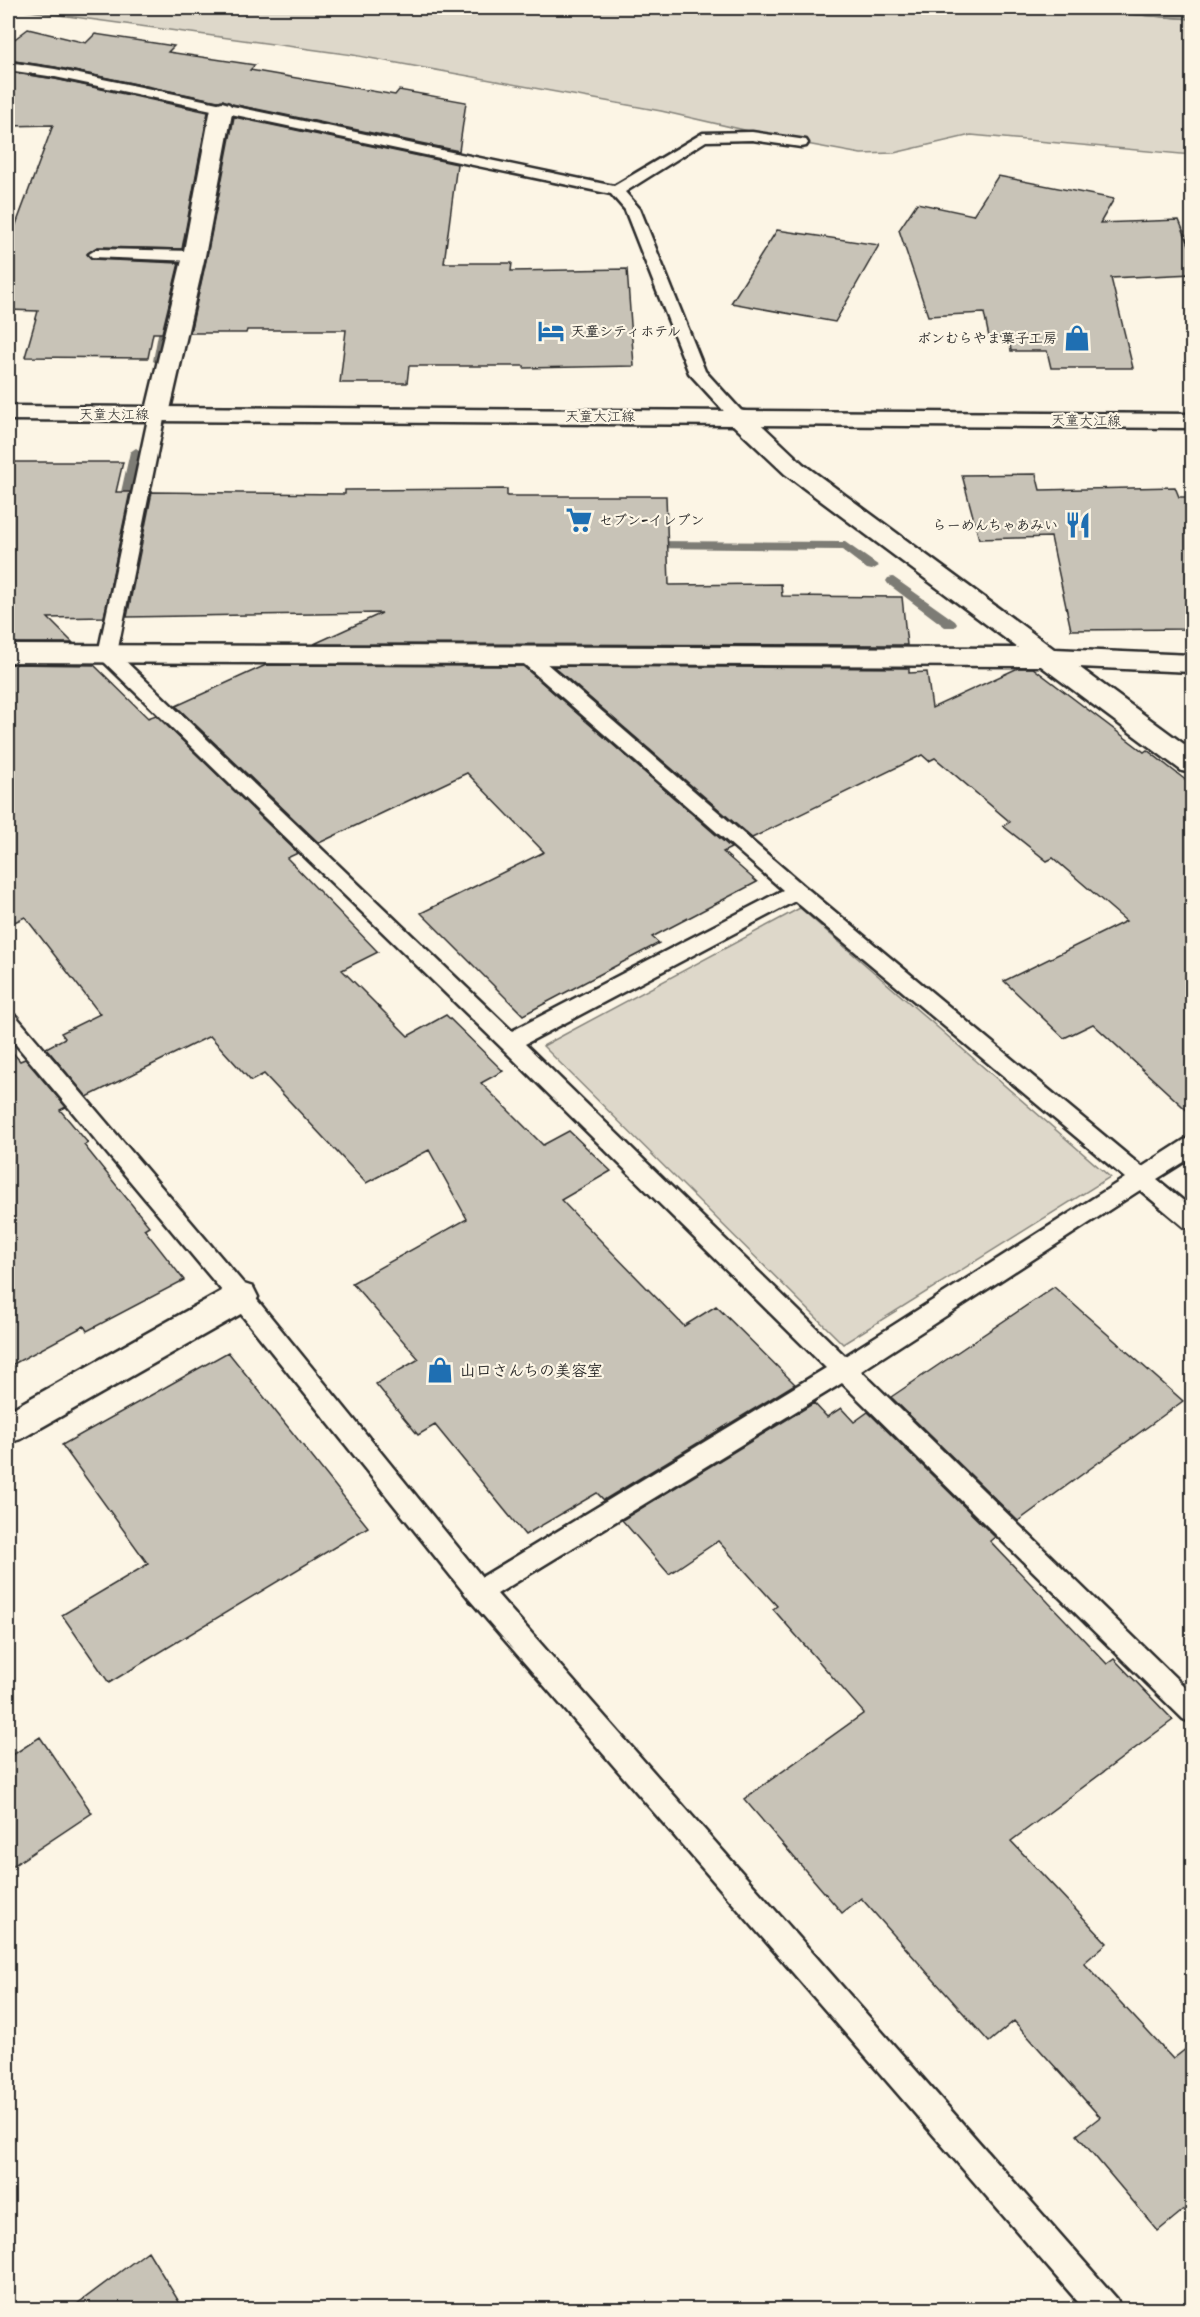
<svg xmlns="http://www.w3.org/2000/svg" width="1200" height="2317" viewBox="0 0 1200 2317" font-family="Kalam,'Klee One',sans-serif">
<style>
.green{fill:#ded8ca;stroke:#84827a;stroke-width:1.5}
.water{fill:#b4b0a5;stroke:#7d7b74;stroke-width:1.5}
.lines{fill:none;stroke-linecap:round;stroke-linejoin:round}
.stream{fill:#7d7b74;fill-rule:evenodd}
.building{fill:#c8c3b7;stroke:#2b2b2b;stroke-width:1.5}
.service-casing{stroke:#2b2b2b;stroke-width:5}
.minor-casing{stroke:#2b2b2b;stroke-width:5}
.tertiary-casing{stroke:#2b2b2b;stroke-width:5}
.primary-casing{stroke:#2b2b2b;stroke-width:5}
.service{fill:#fcf5e5;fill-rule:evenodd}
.minor{fill:#fcf5e5;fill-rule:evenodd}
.tertiary{fill:#fcf5e5;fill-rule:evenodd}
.primary{fill:#fcf5e5;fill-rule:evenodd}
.labels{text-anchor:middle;stroke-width:4.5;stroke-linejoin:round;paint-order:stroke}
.far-poi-label{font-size:14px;font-weight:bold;fill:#2b2b2b;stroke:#fcf5e5;text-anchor:start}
.far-street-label{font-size:14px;fill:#2b2b2b;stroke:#fcf5e5}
.poi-label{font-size:16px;font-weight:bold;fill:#2b2b2b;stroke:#fcf5e5;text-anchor:start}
</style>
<rect width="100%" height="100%" fill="#fcf5e5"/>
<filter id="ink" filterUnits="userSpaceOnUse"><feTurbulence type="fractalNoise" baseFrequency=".0167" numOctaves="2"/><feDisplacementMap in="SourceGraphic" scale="12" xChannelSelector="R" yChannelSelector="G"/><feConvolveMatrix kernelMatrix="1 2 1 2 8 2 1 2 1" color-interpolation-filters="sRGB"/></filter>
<g filter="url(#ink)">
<path class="green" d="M 8,8 L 1112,8 L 1126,14 L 1192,19 L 1192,155 L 971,135 L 894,153 L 861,154 L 801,143 L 661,111 L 353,55 Z
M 800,908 L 1110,1177 L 843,1344 L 543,1046 Z"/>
<path class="water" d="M 1112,8 L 1192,8 L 1192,19 L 1126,14 Z"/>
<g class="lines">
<path class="stream" d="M 168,310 L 174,314 L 165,361 L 159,365 L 153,361 L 161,318 L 145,318 L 139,314 L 145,310 Z
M 136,448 L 142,452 L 133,492 L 127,496 L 121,492 L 130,452 Z
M 646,541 L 845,542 L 879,566 L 872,570 L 867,569 L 842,550 L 641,548 L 639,545 L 641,542 Z
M 893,577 L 955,621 L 957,624 L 955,627 L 945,627 L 888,584 L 886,581 L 888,578 Z"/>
</g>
<path class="building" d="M 28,29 L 86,43 L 95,34 L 174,46 L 168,52 L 255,65 L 250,70 L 395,95 L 399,90 L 466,102 L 459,151 L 232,104 L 223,100 L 218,101 L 55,67 L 8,60 L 8,44 Z
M 8,72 L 55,79 L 208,112 L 182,249 L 97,247 L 87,254 L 92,259 L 179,263 L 162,333 L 153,333 L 148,358 L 25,357 L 38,311 L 8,310 L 8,246 L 53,125 L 8,126 Z
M 234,117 L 457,164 L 444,263 L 512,263 L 511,271 L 627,269 L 634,366 L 524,368 L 524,366 L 409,366 L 407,383 L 340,383 L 346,330 L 247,330 L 246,333 L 190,333 L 207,256 Z
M 998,176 L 1114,199 L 1100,223 L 1179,220 L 1192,252 L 1192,274 L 1111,278 L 1133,368 L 1051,368 L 1047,351 L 1011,351 L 1009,337 L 989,337 L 984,313 L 928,316 L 899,230 L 917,203 L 973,215 Z
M 777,230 L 879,245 L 835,322 L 731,303 Z
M 8,462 L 123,462 L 116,492 L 130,492 L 104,617 L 48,618 L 73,643 L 8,643 Z
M 1036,474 L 1040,490 L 1175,487 L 1179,497 L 1192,497 L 1192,629 L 1071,630 L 1051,537 L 979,539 L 962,475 Z
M 507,489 L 507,496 L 666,496 L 669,585 L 781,584 L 782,596 L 902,597 L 907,645 L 314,644 L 382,613 L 127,617 L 152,492 L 345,494 L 345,490 Z
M 8,664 L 94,665 L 148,718 L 156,715 L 298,853 L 287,858 L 378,952 L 342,970 L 408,1036 L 446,1015 L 503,1071 L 481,1083 L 543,1145 L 569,1131 L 611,1171 L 561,1200 L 684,1326 L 716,1306 L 795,1384 L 604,1500 L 597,1493 L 525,1535 L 435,1425 L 418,1435 L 376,1384 L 419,1359 L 352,1283 L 467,1219 L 429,1150 L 366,1183 L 264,1074 L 251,1081 L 210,1036 L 87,1097 L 46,1048 L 65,1038 L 61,1033 L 100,1014 L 25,917 L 8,925 Z
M 266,665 L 523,666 L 731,848 L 723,852 L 757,882 L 652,937 L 659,943 L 523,1015 L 421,913 L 544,852 L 467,773 L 319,843 L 176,706 Z
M 553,666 L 909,668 L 909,673 L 927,672 L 932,708 L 1018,668 L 1033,668 L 1144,752 L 1147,750 L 1192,785 L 1192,1115 L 1093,1024 L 1064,1038 L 1004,981 L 1126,921 L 1053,858 L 1047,861 L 1003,826 L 1010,822 L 935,758 L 929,761 L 922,755 L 752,838 Z
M 8,1047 L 20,1061 L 25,1059 L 66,1107 L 60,1110 L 88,1143 L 84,1145 L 149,1226 L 144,1229 L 184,1280 L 87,1331 L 84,1326 L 8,1367 Z
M 1054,1287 L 1183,1401 L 1018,1521 L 891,1397 Z
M 228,1352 L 368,1527 L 109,1683 L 62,1615 L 148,1564 L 62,1445 Z
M 814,1403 L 827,1417 L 841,1408 L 854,1422 L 868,1412 L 995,1537 L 990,1541 L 1107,1664 L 1114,1659 L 1173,1720 L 1011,1841 L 1107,1943 L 1084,1963 L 1173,2059 L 1192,2044 L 1192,2203 L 1158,2231 L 1077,2135 L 1100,2117 L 1014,2021 L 989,2042 L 861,1898 L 842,1913 L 744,1799 L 864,1713 L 773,1609 L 777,1606 L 718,1541 L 669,1574 L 622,1520 Z
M 40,1737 L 92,1813 L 8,1869 L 8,1758 Z
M 148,2251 L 184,2310 L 69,2310 Z"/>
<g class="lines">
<g class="service-casing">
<path id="service" d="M 8,62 L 55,69 L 614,186 L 703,133 L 752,132 L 806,140 L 808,143 L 806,146 L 801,147 L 752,140 L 706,141 L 625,192 L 640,209 L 705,371 L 747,417 L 739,422 L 733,421 L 689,373 L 625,210 L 611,194 L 55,77 L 8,70 Z
M 97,249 L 194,251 L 202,256 L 194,261 L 92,257 L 89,254 Z
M 157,409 L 165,414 L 117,653 L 512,1031 L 783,890 L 517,658 L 515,654 L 517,650 L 531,650 L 804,886 L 1142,1167 L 1184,1140 L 1192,1138 L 1192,1157 L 1157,1179 L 1192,1208 L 1192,1230 L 1184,1227 L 1140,1190 L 861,1371 L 1192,1694 L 1192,1723 L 1183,1719 L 842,1383 L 497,1594 L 1117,2299 L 1121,2310 L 1085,2310 L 470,1600 L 233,1304 L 8,1035 L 8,1013 L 16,1016 L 249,1290 L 482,1577 L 826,1368 L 502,1048 L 100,658 L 98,654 L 149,414 ZM 795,901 L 1125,1178 L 845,1356 L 525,1044 Z"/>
</g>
<g class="minor-casing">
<path id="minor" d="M 222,102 L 229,104 L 233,108 L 205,256 L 169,414 L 166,419 L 157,421 L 148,419 L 145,414 L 183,256 L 211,108 L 215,104 Z
M 739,410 L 748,412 L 803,464 L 1054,649 L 1192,655 L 1192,672 L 1079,667 L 1192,750 L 1192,773 L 1182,771 L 1041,666 L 8,662 L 8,645 L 1018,648 L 785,474 L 730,422 L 727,417 L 730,412 Z"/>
</g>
<g class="tertiary-casing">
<path id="tertiary" d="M 241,1283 L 253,1287 L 258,1297 L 253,1307 L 21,1439 L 8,1443 L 8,1411 L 229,1287 Z"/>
</g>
<g class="primary-casing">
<path id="primary" d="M 8,406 L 1192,414 L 1192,428 L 8,420 Z"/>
</g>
<use href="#service" class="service"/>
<use href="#minor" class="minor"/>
<use href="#tertiary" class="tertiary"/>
<use href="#primary" class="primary"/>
</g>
</g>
<defs>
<g id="hotel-bare" transform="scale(2.07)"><path d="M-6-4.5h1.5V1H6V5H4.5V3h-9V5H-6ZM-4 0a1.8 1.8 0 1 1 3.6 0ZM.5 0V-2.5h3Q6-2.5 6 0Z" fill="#1f6fb2" stroke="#fcf5e5" stroke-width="2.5" paint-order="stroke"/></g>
<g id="shop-bare" transform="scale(2.07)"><path d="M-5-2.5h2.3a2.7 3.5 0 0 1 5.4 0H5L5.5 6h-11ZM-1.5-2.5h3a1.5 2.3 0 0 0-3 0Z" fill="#1f6fb2" stroke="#fcf5e5" stroke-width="2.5" paint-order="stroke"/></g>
<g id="supermarket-bare" transform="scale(2.07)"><path d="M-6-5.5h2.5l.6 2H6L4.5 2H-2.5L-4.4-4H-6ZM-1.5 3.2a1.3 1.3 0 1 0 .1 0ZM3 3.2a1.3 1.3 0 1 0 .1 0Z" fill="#1f6fb2" stroke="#fcf5e5" stroke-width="2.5" paint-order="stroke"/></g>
<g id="restaurant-bare" transform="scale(2.07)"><path d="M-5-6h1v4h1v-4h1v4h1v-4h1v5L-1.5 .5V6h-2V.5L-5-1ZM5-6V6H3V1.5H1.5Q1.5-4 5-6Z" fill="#1f6fb2" stroke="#fcf5e5" stroke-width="2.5" paint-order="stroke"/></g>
</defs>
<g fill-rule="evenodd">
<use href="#hotel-bare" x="551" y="331"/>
<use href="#shop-bare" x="1077" y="338"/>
<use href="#supermarket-bare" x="579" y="520"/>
<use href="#restaurant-bare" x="1078" y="525"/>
<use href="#shop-bare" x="440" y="1370"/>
</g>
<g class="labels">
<g class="far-poi-label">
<text x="571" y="336">天童シティホテル</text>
<text x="1057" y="343" text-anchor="end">ボンむらやま菓子工房</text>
<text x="599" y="525">セブン-イレブン</text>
<text x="1058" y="530" text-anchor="end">らーめんちゃあみい</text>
</g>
<g class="far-street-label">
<text x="114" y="419">天童大江線</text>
<text x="600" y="421">天童大江線</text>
<text transform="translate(1086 420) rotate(1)" y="5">天童大江線</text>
</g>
<g class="poi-label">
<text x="460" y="1376">山口さんちの美容室</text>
</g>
</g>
<rect width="1200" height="2317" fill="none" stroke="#fcf5e5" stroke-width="30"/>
<rect x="15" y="15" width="1170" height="2287" fill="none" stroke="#2b2b2b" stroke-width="2" filter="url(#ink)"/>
</svg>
